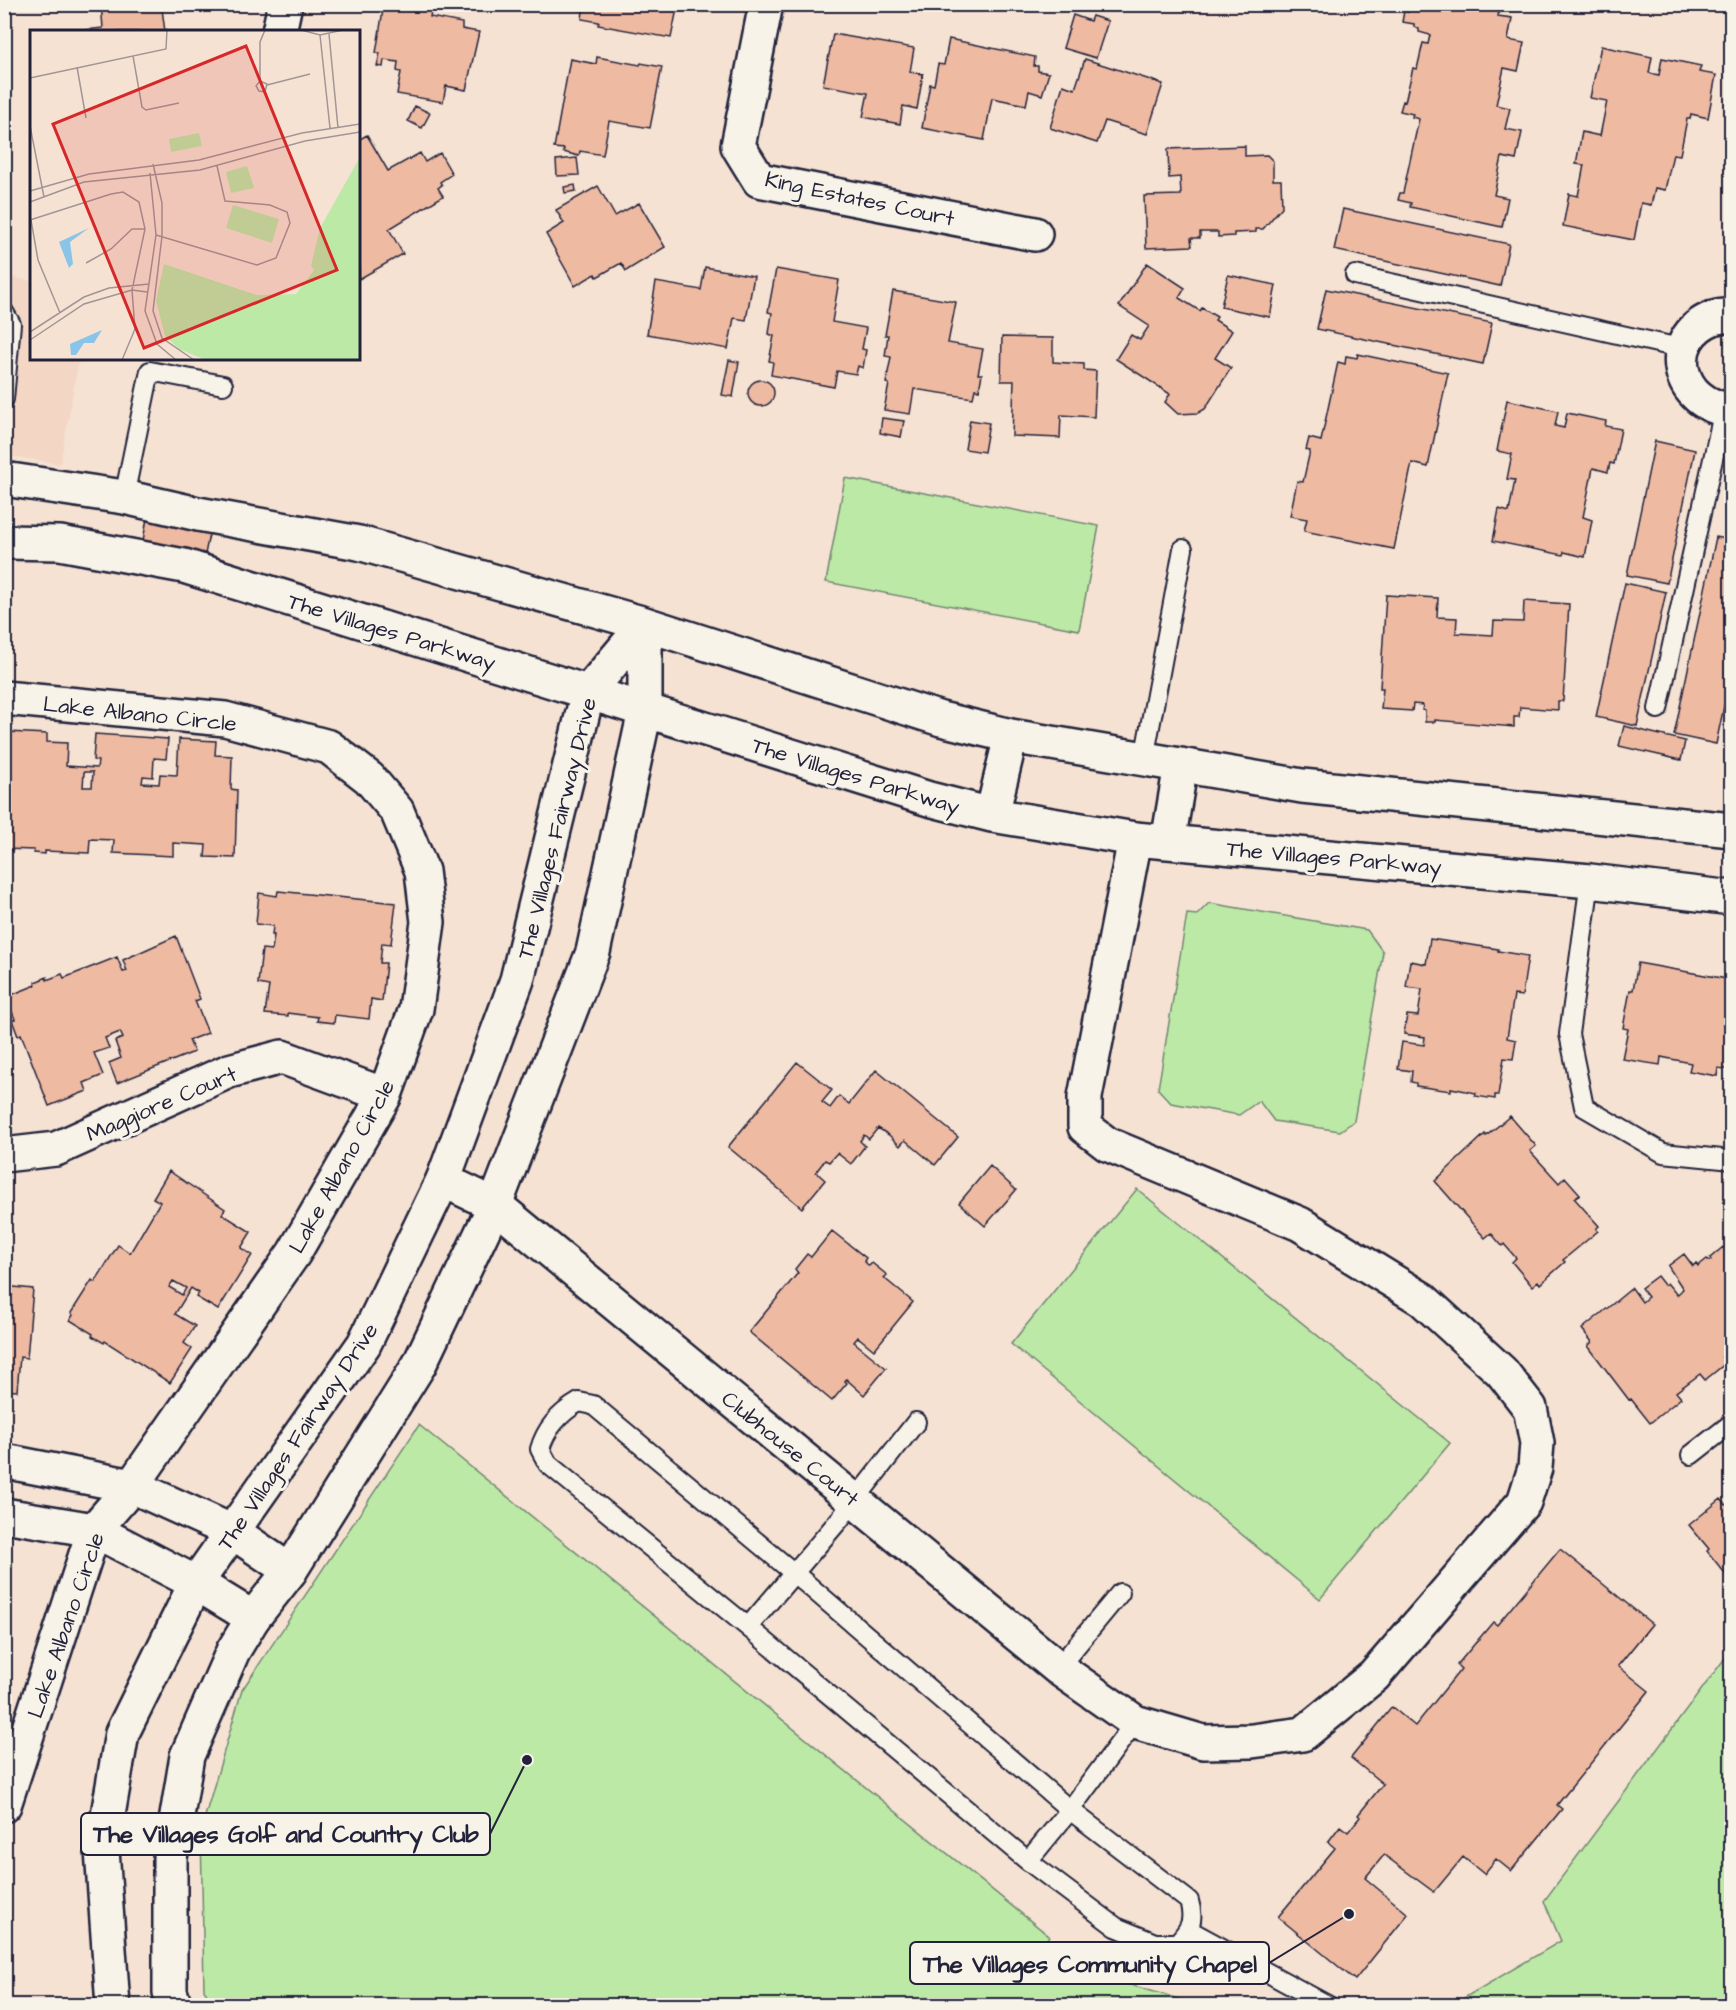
<svg xmlns="http://www.w3.org/2000/svg" width="1736" height="2010" viewBox="0 0 1736 2010" font-family="'Architects Daughter',sans-serif">
<style>
.built{fill:#f3d6c4}
.green{fill:#bde9a7;stroke:#708671;stroke-width:1.5}
.building{fill:#efbaa2;stroke:#22223b;stroke-width:1.5;fill-rule:evenodd}
.lines{fill:none;stroke-linecap:round;stroke-linejoin:round}
.lane-casing{stroke:#22223b;stroke-width:22}
.street-casing{stroke:#22223b;stroke-width:38}
.secondary-casing{stroke:#22223b;stroke-width:38}
.lane{stroke:#f7f3e8;stroke-width:18}
.street{stroke:#f7f3e8;stroke-width:33}
.secondary{stroke:#f7f3e8;stroke-width:33}
.labels{text-anchor:middle;stroke-width:6;stroke-linejoin:round;paint-order:stroke}
.street-label{font-size:22px;fill:#22223b;stroke:#f7f3e8}
.inset-road{fill:none;stroke:#a19596;stroke-width:1.5}
.view{fill:#d62828;fill-opacity:0.15;stroke:#d62828;stroke-width:3}
.inset-edge{fill:none;stroke:#22223b;stroke-width:3}
.leader{fill:none;stroke:#22223b;stroke-width:2}
.callout-dot{fill:#22223b;stroke:#f7f3e8;stroke-width:2}
.callout{fill:#f7f3e8;stroke:#22223b;stroke-width:2}
.callout-label{font-size:24px;text-anchor:middle;font-weight:bold;fill:#22223b}
</style>
<rect width="100%" height="100%" fill="#f5e2d3"/>
<filter id="ink" filterUnits="userSpaceOnUse"><feTurbulence type="fractalNoise" baseFrequency=".0167" numOctaves="2"/><feDisplacementMap in="SourceGraphic" scale="12" xChannelSelector="R" yChannelSelector="G"/><feConvolveMatrix kernelMatrix="1 2 1 2 8 2 1 2 1" color-interpolation-filters="sRGB"/></filter>
<g filter="url(#ink)">
<path class="built" d="M 4,276 L 31,281 L 32,358 L 79,359 L 60,464 L 5,455 Z"/>
<path class="green" d="M 845,478 L 1099,526 L 1079,630 L 826,582 Z
M 1209,903 L 1367,930 L 1383,952 L 1354,1121 L 1340,1131 L 1274,1121 L 1259,1101 L 1239,1115 L 1171,1103 L 1158,1089 L 1187,914 L 1197,915 Z
M 1137,1189 L 1450,1443 L 1320,1599 L 1011,1344 Z
M 419,1425 L 1049,1936 L 1035,1957 L 1199,2005 L 212,2005 L 204,1989 L 201,1830 L 242,1690 Z
M 1731,1650 L 1731,2005 L 1452,2005 L 1561,1941 L 1544,1901 Z"/>
<path class="building" d="M 101,4 L 195,4 L 195,6 L 162,9 L 165,32 L 86,32 L 86,30 L 103,28 Z
M 384,4 L 431,11 L 430,17 L 462,23 L 462,29 L 479,32 L 466,90 L 446,86 L 443,102 L 397,94 L 401,72 L 397,71 L 398,62 L 384,60 L 383,67 L 377,66 L 380,53 L 376,53 Z
M 584,4 L 678,4 L 671,38 L 598,25 L 599,22 L 582,19 Z
M 1409,4 L 1500,4 L 1498,16 L 1512,18 L 1508,40 L 1524,43 L 1518,71 L 1504,68 L 1496,105 L 1510,108 L 1505,129 L 1522,132 L 1516,160 L 1502,157 L 1494,195 L 1508,198 L 1502,227 L 1410,207 L 1411,203 L 1398,200 L 1400,193 L 1403,193 L 1419,119 L 1412,117 L 1413,114 L 1400,111 L 1403,101 L 1405,102 L 1413,68 L 1417,69 L 1423,43 L 1428,44 L 1430,35 L 1419,32 L 1419,29 L 1414,27 L 1414,24 L 1402,22 L 1404,11 L 1408,12 Z
M 1073,15 L 1090,21 L 1092,16 L 1108,21 L 1096,58 L 1063,48 Z
M 833,34 L 914,48 L 910,72 L 923,74 L 917,109 L 903,106 L 900,124 L 863,117 L 868,93 L 823,85 Z
M 949,39 L 1035,57 L 1034,66 L 1038,66 L 1038,71 L 1049,73 L 1042,95 L 1029,91 L 1026,105 L 992,98 L 984,140 L 922,128 L 930,84 L 934,85 L 938,64 L 944,65 Z
M 1601,46 L 1652,57 L 1649,73 L 1659,75 L 1662,58 L 1701,66 L 1699,72 L 1716,75 L 1708,118 L 1691,114 L 1690,119 L 1687,119 L 1680,155 L 1673,154 L 1665,190 L 1655,188 L 1651,205 L 1641,203 L 1634,240 L 1563,226 L 1569,194 L 1578,196 L 1584,165 L 1576,164 L 1582,132 L 1600,136 L 1607,101 L 1590,98 Z
M 597,57 L 640,65 L 641,63 L 662,67 L 650,128 L 609,121 L 603,155 L 580,151 L 579,156 L 563,152 L 564,149 L 554,148 L 570,59 L 596,64 Z
M 1085,59 L 1163,84 L 1147,134 L 1105,121 L 1097,143 L 1050,128 L 1063,85 L 1075,89 Z
M 415,106 L 430,113 L 422,128 L 408,121 Z
M 367,135 L 388,171 L 420,153 L 425,162 L 440,153 L 452,174 L 440,182 L 442,185 L 438,188 L 443,196 L 389,229 L 403,254 L 359,279 L 358,140 Z
M 1245,146 L 1245,156 L 1267,155 L 1273,161 L 1273,180 L 1281,180 L 1282,207 L 1263,229 L 1256,229 L 1256,232 L 1234,233 L 1234,236 L 1218,237 L 1218,232 L 1200,232 L 1200,238 L 1191,238 L 1192,246 L 1146,248 L 1144,196 L 1181,195 L 1180,177 L 1169,178 L 1168,149 Z
M 577,158 L 579,175 L 557,176 L 556,160 Z
M 575,185 L 576,191 L 565,193 L 564,187 Z
M 598,186 L 615,216 L 639,203 L 665,247 L 626,271 L 621,263 L 597,277 L 595,274 L 575,286 L 546,234 L 564,223 L 556,210 Z
M 1343,209 L 1509,244 L 1500,286 L 1334,250 Z
M 1147,263 L 1185,288 L 1179,298 L 1200,311 L 1202,308 L 1217,317 L 1215,320 L 1232,331 L 1215,358 L 1231,368 L 1205,409 L 1198,413 L 1178,414 L 1165,402 L 1170,394 L 1116,359 L 1131,335 L 1140,340 L 1149,326 L 1119,306 Z
M 705,267 L 754,276 L 746,320 L 734,318 L 728,349 L 647,334 L 656,282 L 701,290 Z
M 776,269 L 839,280 L 832,322 L 866,328 L 862,349 L 866,350 L 863,368 L 858,366 L 856,374 L 837,371 L 834,387 L 771,375 L 773,362 L 769,361 L 774,336 L 769,334 L 772,313 L 768,312 Z
M 1228,275 L 1276,285 L 1270,317 L 1221,307 Z
M 1326,289 L 1492,323 L 1483,364 L 1317,329 Z
M 893,291 L 956,302 L 948,343 L 983,349 L 978,374 L 982,374 L 979,390 L 975,389 L 973,398 L 914,389 L 910,414 L 884,410 L 889,384 L 886,383 L 891,357 L 885,356 L 888,335 L 885,335 Z
M 1002,337 L 1053,338 L 1053,362 L 1084,364 L 1084,370 L 1096,371 L 1094,417 L 1061,415 L 1060,438 L 1012,436 L 1014,381 L 1001,381 Z
M 1358,354 L 1448,373 L 1428,467 L 1412,463 L 1394,549 L 1304,531 L 1307,519 L 1290,516 L 1297,481 L 1303,482 L 1310,451 L 1306,450 L 1309,438 L 1321,441 L 1338,362 L 1345,364 L 1346,356 L 1357,358 Z
M 729,360 L 739,362 L 733,397 L 722,395 Z
M748 393a13 13 0 1 1 26 0a13 13 0 1 1-26 0Z
M 1507,400 L 1558,411 L 1555,426 L 1564,428 L 1567,413 L 1606,421 L 1605,426 L 1621,429 L 1614,464 L 1610,463 L 1608,472 L 1593,468 L 1583,517 L 1592,520 L 1585,557 L 1564,552 L 1563,555 L 1493,541 L 1499,509 L 1509,512 L 1515,480 L 1507,479 L 1512,454 L 1497,451 Z
M 882,418 L 904,421 L 901,437 L 880,433 Z
M 970,420 L 989,423 L 984,452 L 965,449 Z
M 1655,441 L 1695,450 L 1667,583 L 1627,575 Z
M 148,513 L 211,525 L 204,559 L 142,546 Z
M 1716,537 L 1732,540 L 1732,668 L 1716,744 L 1674,735 Z
M 1625,583 L 1666,592 L 1637,726 L 1596,717 Z
M 1386,595 L 1438,598 L 1437,617 L 1457,618 L 1456,633 L 1493,635 L 1494,621 L 1523,622 L 1524,601 L 1569,604 L 1563,701 L 1558,701 L 1558,710 L 1520,707 L 1519,717 L 1514,717 L 1514,727 L 1435,720 L 1435,722 L 1425,722 L 1425,711 L 1422,710 L 1423,705 L 1413,704 L 1412,711 L 1381,709 L 1383,688 L 1380,688 Z
M 1624,726 L 1685,741 L 1681,760 L 1619,746 Z
M 7,732 L 47,734 L 47,742 L 67,743 L 66,766 L 97,768 L 98,761 L 93,760 L 95,734 L 168,739 L 166,759 L 154,758 L 153,777 L 143,776 L 142,783 L 159,784 L 160,774 L 177,775 L 179,739 L 216,741 L 215,755 L 232,756 L 231,789 L 237,790 L 235,858 L 205,857 L 206,845 L 173,843 L 173,856 L 113,853 L 114,840 L 90,839 L 89,853 L 45,851 L 45,854 L 34,853 L 34,850 L 4,849 ZM 84,772 L 93,772 L 92,787 L 83,787 Z
M 278,891 L 396,903 L 391,944 L 382,943 L 380,963 L 386,963 L 382,1001 L 371,999 L 369,1019 L 335,1015 L 334,1023 L 317,1021 L 318,1017 L 288,1013 L 288,1016 L 265,1014 L 269,986 L 258,984 L 262,949 L 272,950 L 274,935 L 272,935 L 273,926 L 256,924 L 259,893 L 277,896 Z
M 176,936 L 200,999 L 195,1001 L 208,1033 L 189,1040 L 194,1052 L 117,1083 L 109,1063 L 121,1058 L 115,1041 L 123,1038 L 120,1032 L 105,1038 L 109,1048 L 94,1053 L 103,1075 L 84,1083 L 87,1091 L 49,1106 L 21,1034 L 18,1036 L 12,1020 L 15,1019 L 6,997 L 36,985 L 35,982 L 47,977 L 47,980 L 62,974 L 64,978 L 117,957 L 123,972 L 127,971 L 123,960 Z
M 1430,939 L 1498,949 L 1498,951 L 1528,956 L 1522,996 L 1514,995 L 1507,1038 L 1516,1040 L 1513,1059 L 1504,1058 L 1498,1095 L 1495,1095 L 1495,1099 L 1475,1096 L 1476,1093 L 1451,1088 L 1451,1091 L 1416,1086 L 1416,1083 L 1411,1082 L 1412,1071 L 1398,1069 L 1402,1042 L 1424,1045 L 1425,1037 L 1404,1034 L 1407,1015 L 1418,1016 L 1422,989 L 1406,987 L 1410,961 L 1426,964 Z
M 1638,963 L 1732,980 L 1732,1070 L 1718,1068 L 1717,1076 L 1689,1071 L 1691,1063 L 1661,1057 L 1660,1065 L 1622,1059 L 1628,1029 L 1623,1028 L 1630,990 L 1633,990 Z
M 797,1062 L 832,1090 L 822,1102 L 830,1108 L 839,1096 L 849,1104 L 876,1070 L 958,1137 L 935,1165 L 905,1140 L 900,1146 L 889,1135 L 878,1128 L 869,1139 L 864,1135 L 860,1141 L 865,1146 L 851,1164 L 837,1153 L 829,1162 L 825,1160 L 816,1172 L 825,1180 L 802,1208 L 728,1147 Z
M 1510,1116 L 1536,1146 L 1530,1151 L 1559,1183 L 1565,1177 L 1580,1194 L 1574,1198 L 1599,1226 L 1596,1229 L 1598,1231 L 1563,1260 L 1565,1262 L 1540,1284 L 1538,1281 L 1532,1286 L 1512,1262 L 1516,1258 L 1504,1244 L 1502,1246 L 1491,1233 L 1485,1238 L 1435,1181 L 1485,1134 L 1486,1136 Z
M 990,1166 L 1016,1190 L 985,1226 L 959,1203 Z
M 169,1171 L 225,1209 L 222,1214 L 251,1232 L 241,1248 L 252,1255 L 218,1310 L 196,1297 L 199,1293 L 191,1288 L 175,1314 L 195,1326 L 184,1343 L 192,1349 L 170,1383 L 105,1341 L 104,1343 L 92,1336 L 93,1334 L 70,1320 L 73,1315 L 71,1313 L 92,1280 L 95,1282 L 118,1245 L 130,1253 L 160,1202 L 153,1198 ZM 173,1281 L 186,1288 L 182,1295 L 169,1287 Z
M 832,1231 L 866,1258 L 864,1261 L 869,1266 L 872,1263 L 887,1275 L 884,1278 L 913,1302 L 874,1350 L 858,1337 L 854,1342 L 886,1368 L 864,1395 L 846,1379 L 845,1381 L 847,1383 L 832,1401 L 749,1332 L 798,1273 L 795,1269 L 807,1254 L 811,1257 Z
M 1732,1245 L 1732,1349 L 1722,1357 L 1726,1363 L 1705,1380 L 1700,1374 L 1676,1392 L 1681,1398 L 1650,1423 L 1631,1399 L 1629,1400 L 1588,1346 L 1592,1342 L 1582,1329 L 1632,1288 L 1642,1302 L 1648,1297 L 1641,1288 L 1657,1276 L 1664,1285 L 1667,1283 L 1677,1295 L 1683,1289 L 1668,1266 L 1684,1254 L 1693,1266 L 1696,1263 L 1698,1266 L 1707,1259 L 1709,1261 L 1711,1260 L 1710,1258 L 1723,1247 L 1725,1250 Z
M 4,1286 L 33,1289 L 27,1358 L 20,1357 L 17,1391 L 4,1390 Z
M 1721,1499 L 1726,1505 L 1732,1501 L 1732,1582 L 1707,1551 L 1709,1549 L 1689,1525 Z
M 1560,1549 L 1652,1624 L 1618,1666 L 1649,1691 L 1557,1805 L 1562,1809 L 1511,1871 L 1496,1859 L 1484,1874 L 1463,1857 L 1434,1892 L 1384,1855 L 1365,1878 L 1408,1914 L 1355,1980 L 1278,1917 L 1335,1848 L 1328,1842 L 1340,1826 L 1348,1832 L 1360,1817 L 1358,1815 L 1383,1784 L 1351,1758 L 1392,1707 L 1415,1726 L 1461,1669 L 1457,1665 L 1493,1622 L 1497,1625 Z"/>
<g class="lines">
<g class="lane-casing">
<path id="lane" d="M 1355,275 L 1684,349
M 4,312 L 11,324 L 4,399
M 124,497 L 150,371 L 223,385
M 1658,709 L 1724,409
M 1144,759 L 1183,549
M 1590,881 L 1569,1034 L 1584,1107 L 1663,1153 L 1732,1160
M 579,1402 L 593,1405 L 794,1573 L 1070,1810 L 1189,1901 C 1195,1921 1190,1929 1177,1943 L 1155,1943 L 1116,1927 L 1028,1861 L 748,1627 L 548,1464 L 540,1449 C 546,1428 560,1413 579,1402 Z
M 1691,1455 L 1732,1423
M 748,1627 L 840,1519 L 916,1422
M 1058,1668 L 1120,1593
M 1028,1861 L 1070,1810 L 1135,1722
M 1189,1930 L 1329,2006"/>
</g>
<g class="street-casing">
<path id="street" d="M 766,4 L 738,146 L 759,180 L 1035,234
M 279,32 L 285,4
M 1732,315 C 1726,316 1719,316 1713,318 C 1662,338 1676,406 1732,410
M 4,698 L 225,719 L 329,747 L 369,778 L 397,811 L 422,871 L 428,922 L 416,1009 L 385,1095 L 294,1253 L 132,1486 L 94,1530 L 4,1805
M 4,1155 L 56,1149 L 229,1071 L 282,1057 L 385,1095
M 443,1180 L 495,1205 L 1058,1668 L 1135,1722 L 1203,1742 L 1252,1741 L 1303,1734 L 1374,1676 L 1524,1502 L 1535,1468 L 1537,1443 L 1530,1408 L 1502,1372 L 1422,1299 L 1300,1224 L 1107,1144 L 1085,1127 L 1085,1097 L 1135,839
M 4,1461 L 132,1486 L 233,1532 L 290,1571
M 4,1515 L 94,1530 L 196,1583 L 253,1618"/>
</g>
<g class="secondary-casing">
<path id="secondary" d="M 4,479 L 124,497 L 198,514 L 359,543 L 645,624 L 941,719 L 1011,736 L 1302,786 L 1732,830
M 4,542 L 60,543 L 184,566 L 929,799 L 992,815 L 1135,839 L 1590,881 L 1732,898
M 992,815 L 1011,736
M 1168,842 L 1181,765
M 113,2006 L 102,1850 L 122,1733 L 196,1583 L 364,1344 L 443,1180 L 517,980 L 588,692 L 645,624
M 175,2006 L 170,1992 L 170,1858 L 187,1756 L 233,1651 L 253,1618 L 290,1571 L 419,1365 L 495,1205 L 593,952 L 645,711 L 645,624"/>
</g>
<use href="#lane" class="lane"/>
<use href="#street" class="street"/>
<use href="#secondary" class="secondary"/>
</g>
</g>
<g class="labels">
<g class="street-label">
<text transform="translate(860 198) rotate(12)" y="8">King Estates Court</text>
<text transform="translate(392 631) rotate(17)" y="8">The Villages Parkway</text>
<text transform="translate(140 713) rotate(6)" y="8">Lake Albano Circle</text>
<text transform="translate(856 775) rotate(17)" y="8">The Villages Parkway</text>
<text transform="translate(556 828) rotate(-76)" y="8">The Villages Fairway Drive</text>
<text transform="translate(1334 857) rotate(5)" y="8">The Villages Parkway</text>
<text transform="translate(161 1103) rotate(-23)" y="8">Maggiore Court</text>
<text transform="translate(341 1166) rotate(-61)" y="8">Lake Albano Circle</text>
<text transform="translate(297 1436) rotate(-56)" y="8">The Villages Fairway Drive</text>
<text transform="translate(791 1448) rotate(39)" y="8">Clubhouse Court</text>
<text transform="translate(65 1625) rotate(-71)" y="8">Lake Albano Circle</text>
</g>
</g>
<g transform="translate(30 30)">
<rect width="330" height="330" fill="#f5e2d3"/>
<path d="M 169,103 L 172,116 L 141,122 L 139,109 ZM 330,127 L 330,330 L 176,330 L 149,319 L 135,306 L 126,271 L 134,234 L 227,265 L 266,264 L 284,240 L 281,236 L 290,198 ZM 217,136 L 224,158 L 201,163 L 196,142 ZM 203,175 L 249,189 L 242,213 L 196,198 Z" fill="#bde9a7"/>
<path d="M 59,198 L 40,212 L 43,234 L 39,238 L 29,212 ZM 72,300 L 64,313 L 54,313 L 46,325 L 41,325 L 40,314 Z" fill="#88c5e8"/>
<path class="inset-road" d="M 271,0 L 290,5 L 313,0M 299,4 L 308,98M 290,5 L 300,98M 103,26 L 112,77 L 116,80 L 149,73M 47,37 L 56,88M 0,48 L 136,19 L 137,0M 230,51 L 237,54 L 235,62 L 229,61 L 226,56 L 230,51 L 230,12 L 235,0M 237,55 L 280,44M 0,96 L 14,167M 123,134 L 132,173 L 132,206 L 123,281 L 132,308 L 164,330M 120,143 L 126,205 L 115,281 L 127,314 L 146,330M 0,161 L 59,144 L 169,130 L 272,103 L 330,94M 0,172 L 54,152 L 170,140 L 275,111 L 330,102M 0,190 L 81,164 L 93,162 L 109,172 L 115,199 L 102,260 L 105,299 L 92,330M 1,190 L 8,230 L 30,283M 126,205 L 227,235 L 246,228 L 260,193 L 257,182 L 240,175 L 195,171 L 187,136M 56,233 L 81,219 L 102,199 L 115,199M 0,302 L 54,267 L 79,258 L 119,254M 0,310 L 54,274 L 102,260 L 117,262"/>
<path class="view" d="M 216,16 L 307,240 L 114,318 L 23,94 Z"/>
<rect width="330" height="330" class="inset-edge"/>
</g>
<path class="leader" d="M527 1760L490 1834M1349 1914L1269 1963"/>
<g class="callout-dot">
<circle cx="527" cy="1760" r="6"/>
<circle cx="1349" cy="1914" r="6"/>
</g>
<g class="callout">
<rect x="81" y="1813" width="409" height="42" rx="6"/>
<rect x="910" y="1942" width="359" height="42" rx="6"/>
</g>
<g class="callout-label">
<text x="286" y="1842">The Villages Golf and Country Club</text>
<text x="1090" y="1972">The Villages Community Chapel</text>
</g>
<rect width="1736" height="2010" fill="none" stroke="#f7f3e8" stroke-width="24"/>
<rect x="12" y="12" width="1712" height="1986" fill="none" stroke="#22223b" stroke-width="2" filter="url(#ink)"/>
</svg>
